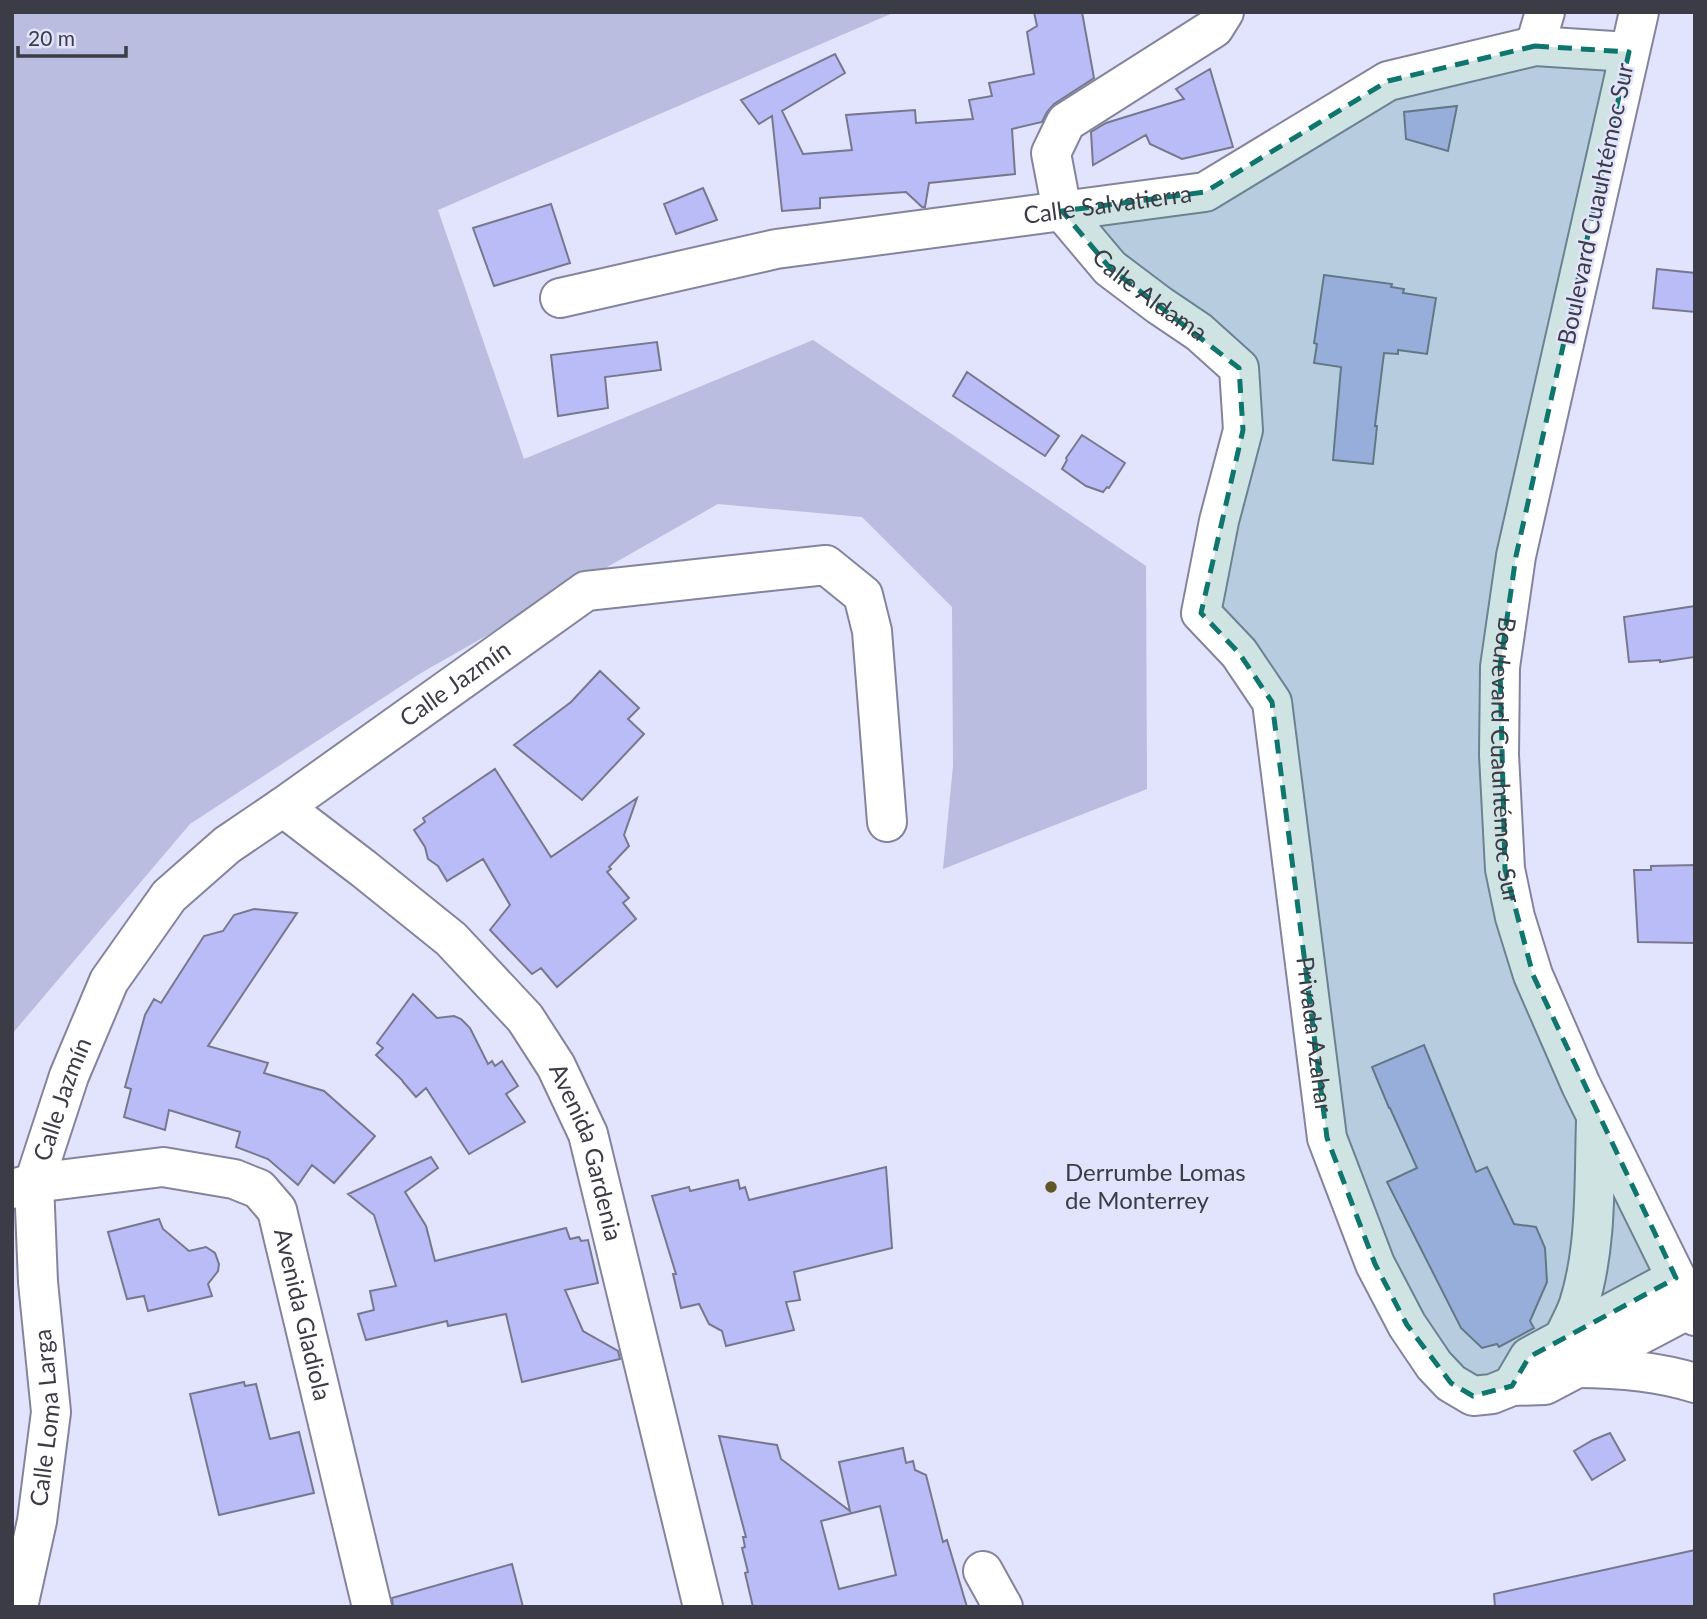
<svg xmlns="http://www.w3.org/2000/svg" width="1707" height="1619" viewBox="0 0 1707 1619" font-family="Lato,sans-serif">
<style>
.green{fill:#babce0}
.building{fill:#babcf7;stroke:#77788e;stroke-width:2;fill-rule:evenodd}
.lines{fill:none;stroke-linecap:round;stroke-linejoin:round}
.minor-casing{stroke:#83859c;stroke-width:42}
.major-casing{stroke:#83859c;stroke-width:42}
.minor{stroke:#fff;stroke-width:38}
.major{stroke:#fff;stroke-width:38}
.marked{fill:#0f766e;fill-opacity:0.2;stroke:#0f766e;stroke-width:5;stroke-dasharray:14 9;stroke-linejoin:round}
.poi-dot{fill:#5f5825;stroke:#e2e3fc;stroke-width:2.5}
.labels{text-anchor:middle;stroke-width:5;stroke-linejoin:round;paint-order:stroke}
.street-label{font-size:24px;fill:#3b3c45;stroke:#e2e3fc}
.poi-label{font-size:24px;fill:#3b3c45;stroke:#e2e3fc;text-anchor:start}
</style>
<rect width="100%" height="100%" fill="#e2e3fc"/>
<path class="green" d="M 12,12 L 895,12 L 438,210 L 524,459 L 813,340 L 1146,566 L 1147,789 L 943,869 L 953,766 L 952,607 L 862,517 L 718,504 L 421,673 L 190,824 L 12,1034 Z"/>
<path class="building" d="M 1034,12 L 1082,12 L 1094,78 L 1054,104 L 1047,112 L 1042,122 L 1012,129 L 1015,174 L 929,183 L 925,207 L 922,207 L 906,192 L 820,198 L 820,208 L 782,211 L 772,116 L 759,124 L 741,100 L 835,54 L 845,73 L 782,111 L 803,154 L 852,150 L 846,115 L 915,110 L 916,123 L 973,119 L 969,100 L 992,96 L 989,83 L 1034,74 L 1027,32 L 1037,26 Z
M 1210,69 L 1233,147 L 1182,159 L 1150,144 L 1146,135 L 1093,165 L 1091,132 L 1106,123 L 1184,99 L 1176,89 Z
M 1457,106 L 1448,151 L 1406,139 L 1404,112 Z
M 703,188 L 717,220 L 676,234 L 664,204 Z
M 551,204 L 570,263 L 494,286 L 473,228 Z
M 1657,269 L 1695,273 L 1695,312 L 1653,308 Z
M 1324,275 L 1392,284 L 1391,287 L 1404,289 L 1403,293 L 1436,298 L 1427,354 L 1398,350 L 1398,354 L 1384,353 L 1375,426 L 1377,426 L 1373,464 L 1333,460 L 1341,367 L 1314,363 L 1317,344 L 1314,343 Z
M 657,342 L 661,370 L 605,377 L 608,408 L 558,416 L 551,355 Z
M 967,372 L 1059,436 L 1045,456 L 953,396 Z
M 1082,435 L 1125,463 L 1109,488 L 1107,487 L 1103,492 L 1086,486 L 1062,469 L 1067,460 L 1066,458 Z
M 1695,606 L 1695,657 L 1660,662 L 1660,660 L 1629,662 L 1624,617 Z
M 600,671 L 639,708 L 628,719 L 644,734 L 582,800 L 514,745 L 571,702 Z
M 495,769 L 551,857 L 637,798 L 624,835 L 629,846 L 609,867 L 611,869 L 607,872 L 629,898 L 623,903 L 636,919 L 557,987 L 541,968 L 532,974 L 490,930 L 510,905 L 483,859 L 447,881 L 438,866 L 428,859 L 425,847 L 414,830 L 425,822 L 423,818 Z
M 1695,865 L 1695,943 L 1638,942 L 1634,870 L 1651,870 L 1651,866 Z
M 254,909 L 297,913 L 208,1046 L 268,1063 L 264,1073 L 324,1091 L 375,1136 L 334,1183 L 312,1165 L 298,1185 L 268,1159 L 236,1147 L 240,1132 L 169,1110 L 165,1130 L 124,1117 L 131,1089 L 125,1087 L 145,1015 L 154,999 L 161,1003 L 204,936 L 223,931 L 234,915 Z
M 413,994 L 437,1018 L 454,1016 L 461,1019 L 470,1028 L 488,1064 L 492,1061 L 495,1066 L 502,1061 L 518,1086 L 506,1094 L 525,1122 L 469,1154 L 426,1088 L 416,1097 L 403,1082 L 402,1080 L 376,1055 L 383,1048 L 377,1043 Z
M 1424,1045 L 1476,1172 L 1487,1167 L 1514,1224 L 1536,1227 L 1545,1248 L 1547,1282 L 1530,1321 L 1534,1328 L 1499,1347 L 1497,1344 L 1482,1348 L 1461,1328 L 1387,1182 L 1417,1168 L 1390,1108 L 1389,1108 L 1372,1067 Z
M 431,1157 L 438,1168 L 405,1192 L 426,1226 L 435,1261 L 566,1228 L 570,1239 L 579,1237 L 581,1241 L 588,1240 L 598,1283 L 565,1290 L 583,1331 L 618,1351 L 620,1359 L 522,1382 L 506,1314 L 448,1326 L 447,1321 L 366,1340 L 358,1314 L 374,1310 L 370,1291 L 396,1286 L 374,1215 L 348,1194 Z
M 886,1167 L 892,1248 L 794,1272 L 800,1300 L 786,1302 L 794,1330 L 726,1346 L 722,1331 L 709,1324 L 699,1304 L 681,1308 L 673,1274 L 676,1274 L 652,1196 L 689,1187 L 690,1191 L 738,1180 L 740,1189 L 745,1187 L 749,1200 Z
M 159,1219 L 163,1229 L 189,1251 L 206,1247 L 215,1253 L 219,1264 L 218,1271 L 208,1284 L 212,1296 L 148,1311 L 144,1296 L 127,1299 L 108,1232 Z
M 244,1382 L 245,1386 L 256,1384 L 270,1439 L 299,1432 L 314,1493 L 219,1515 L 190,1394 Z
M 1610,1433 L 1625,1460 L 1592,1480 L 1574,1451 L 1593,1440 Z
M 719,1436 L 777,1445 L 781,1459 L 850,1511 L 839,1462 L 903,1448 L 906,1463 L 913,1461 L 915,1470 L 926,1475 L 943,1542 L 947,1540 L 967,1607 L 753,1607 L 745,1573 L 748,1572 L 742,1548 L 745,1547 L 743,1537 L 746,1537 ZM 880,1506 L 896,1575 L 839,1589 L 821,1521 Z
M 1695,1550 L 1695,1607 L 1495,1607 L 1494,1594 Z
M 512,1564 L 523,1607 L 393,1607 L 392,1598 Z"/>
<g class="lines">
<g class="minor-casing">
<g id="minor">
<path id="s1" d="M 1224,12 L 1214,28 L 1066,122 L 1051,153 L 1062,211 L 1110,268 L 1159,305 L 1199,332 L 1239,368 L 1243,430 L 1219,521 L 1201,613 L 1239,653 L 1272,702 L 1327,1138 L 1375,1264 L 1407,1325 L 1434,1365 L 1451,1383 L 1473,1396 L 1492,1394 L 1512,1386 L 1545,1385 L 1691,1308"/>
<path d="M 1535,46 L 1545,12"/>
<path id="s2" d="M 560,298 L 776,249 L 1205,192 L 1388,81 L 1535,46 L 1629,52"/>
<path id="s3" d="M 283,807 L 364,869 L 451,939 L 525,1018 L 556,1066 L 588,1134 L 703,1607"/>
<path id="s4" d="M 12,1189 L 34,1183 L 163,1167 L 234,1179 L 259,1189 L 277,1210 L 372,1607"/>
<path d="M 1512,1386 L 1529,1357 L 1676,1278"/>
<path d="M 983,1571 L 1003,1607"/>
<path id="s5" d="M 18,1607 L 37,1521 L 51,1412 L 38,1282 L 34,1183 L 69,1076 L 109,981 L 169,896 L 227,845 L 283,807 L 586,591 L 826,565 L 863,595 L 872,631 L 887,822"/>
</g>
</g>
<g class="major-casing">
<g id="major">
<path id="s6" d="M 1639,12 L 1516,556 L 1500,667 L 1499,755 L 1505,869 L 1515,917 L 1533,975 L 1581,1085 L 1695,1316"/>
<path d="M 1563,1339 C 1568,1328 1575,1316 1579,1304 C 1597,1246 1594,1182 1596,1121"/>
<path d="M 1578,1368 C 1618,1368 1656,1371 1695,1383"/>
</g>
</g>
<use href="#minor" class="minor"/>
<use href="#major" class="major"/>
</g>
<path class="marked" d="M 1535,46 L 1629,52 L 1516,556 L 1500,667 L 1505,869 L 1533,975 L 1676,1278 L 1529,1357 L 1512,1386 L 1473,1396 L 1451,1383 L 1407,1325 L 1375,1264 L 1327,1138 L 1272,702 L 1239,653 L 1201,613 L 1243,430 L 1239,368 L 1110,268 L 1062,211 L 1205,192 L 1388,81 Z"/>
<circle class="poi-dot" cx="1051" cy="1187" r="7"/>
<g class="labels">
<g class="street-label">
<text transform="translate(1596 204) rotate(-78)" y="8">Boulevard Cuauhtémoc Sur</text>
<text dy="8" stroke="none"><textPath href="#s2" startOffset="556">Calle Salvatierra</textPath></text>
<text dy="8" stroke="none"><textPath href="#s1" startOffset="410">Calle Aldama</textPath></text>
<text dy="8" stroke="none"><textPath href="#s5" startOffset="1104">Calle Jazmín</textPath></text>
<text dy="8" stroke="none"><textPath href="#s6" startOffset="763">Boulevard Cuauhtémoc Sur</textPath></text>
<text dy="8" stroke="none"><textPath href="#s1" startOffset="1225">Privada Azahar</textPath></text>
<text dy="8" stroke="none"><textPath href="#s5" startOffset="516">Calle Jazmín</textPath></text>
<text dy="8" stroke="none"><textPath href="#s3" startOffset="471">Avenida Gardenia</textPath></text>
<text dy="8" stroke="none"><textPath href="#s4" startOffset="387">Avenida Gladiola</textPath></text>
<text dy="8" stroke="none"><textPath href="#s5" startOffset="192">Calle Loma Larga</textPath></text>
</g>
<g class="poi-label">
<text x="1065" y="1181">Derrumbe Lomas<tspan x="1065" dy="28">de Monterrey</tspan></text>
</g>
</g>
<rect width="1707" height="1619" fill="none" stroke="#3b3c45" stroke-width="28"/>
<path d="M18 46v10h108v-10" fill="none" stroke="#3b3c45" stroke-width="3.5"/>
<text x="28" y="46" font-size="21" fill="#3b3c45" stroke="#e2e3fc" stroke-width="5" paint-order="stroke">20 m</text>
</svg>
